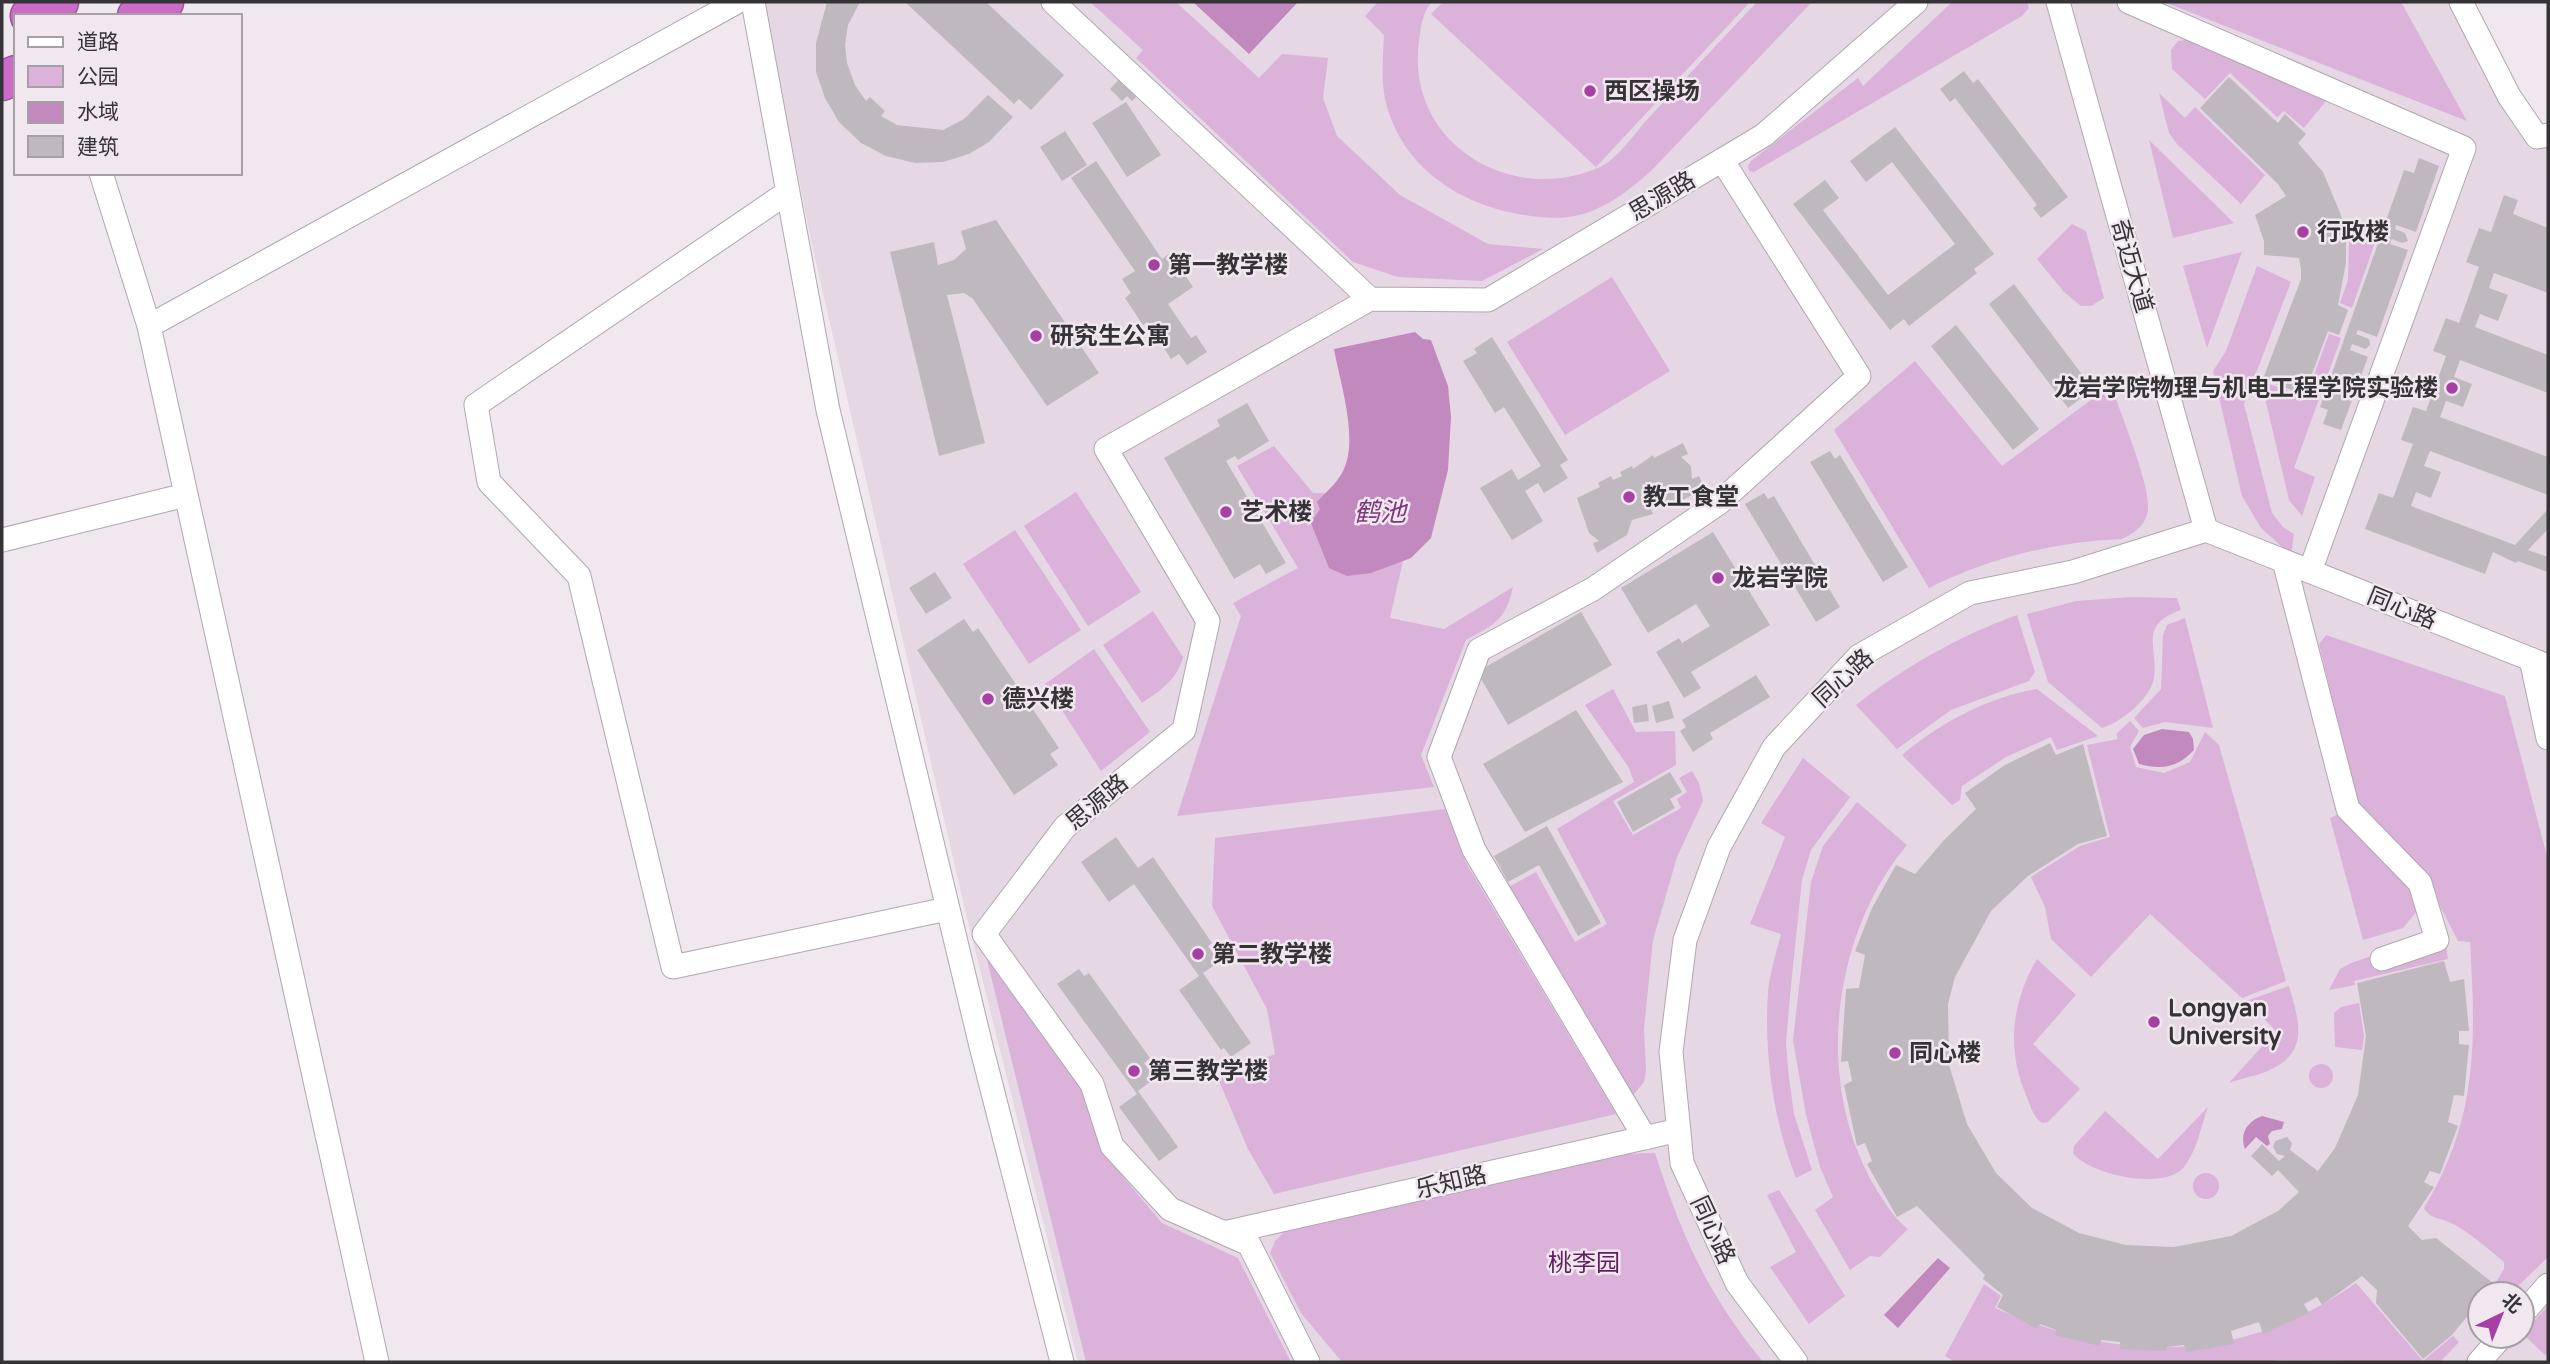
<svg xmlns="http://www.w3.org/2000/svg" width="2550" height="1364" viewBox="0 0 2550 1364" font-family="'Varela Round','Noto Sans SC',sans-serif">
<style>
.built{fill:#e6d7e5;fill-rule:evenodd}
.green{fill:#dbb2d9}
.water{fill:#c189be}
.building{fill:#c0b8bf}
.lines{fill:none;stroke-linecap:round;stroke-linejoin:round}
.street-casing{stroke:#b0a7af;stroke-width:25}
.highway-casing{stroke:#985796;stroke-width:41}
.street{stroke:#fff;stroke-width:23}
.highway{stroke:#cd6bca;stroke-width:38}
.poi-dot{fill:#a640a5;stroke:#f0e7ef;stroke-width:2.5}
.labels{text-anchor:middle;stroke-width:5;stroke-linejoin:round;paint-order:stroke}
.poi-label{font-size:24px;font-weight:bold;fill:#363336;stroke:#f0e7ef;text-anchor:start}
.street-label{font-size:24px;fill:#363336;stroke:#f0e7ef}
.park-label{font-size:24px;fill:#601d5f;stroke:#f0e7ef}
.water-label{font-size:26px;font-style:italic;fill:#7b387a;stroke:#f0e7ef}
</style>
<rect width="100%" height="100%" fill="#f0e7ef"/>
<path class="built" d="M 763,2 L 2449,2 L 2504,110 L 2531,150 L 2548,147 L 2548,1362 L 1078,1362 L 965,910 L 812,245 ZM 2480,1294 L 2522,1294 L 2522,1336 L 2480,1336 Z"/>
<path class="green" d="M 1090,2 L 1176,2 L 1259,78 L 1282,54 L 1328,58 L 1323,98 L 1337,136 L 1400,195 L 1488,244 L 1543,249 L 1482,281 L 1398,277 L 1353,262 L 1136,58 L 1143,50 Z
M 1378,2 L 1432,2 C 1422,12 1421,28 1419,41 C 1405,143 1511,207 1600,167 C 1617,159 1632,137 1645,122 C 1682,82 1719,42 1757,2 L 1812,2 L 1651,171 C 1634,186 1616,201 1594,210 C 1575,219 1551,219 1531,216 C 1468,208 1408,174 1388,110 C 1380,85 1383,61 1384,35 L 1365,16 Z
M 1443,2 L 1750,2 L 1596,167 L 1431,14 Z
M 1952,2 L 2027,2 L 2029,8 L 2022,16 L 1754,172 L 1749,171 L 1748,166 L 1751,161 L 1858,78 L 1863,86 Z
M 2164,2 L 2401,2 L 2467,121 Z
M 2186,40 L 2320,90 L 2326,101 L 2304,128 L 2284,111 L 2277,117 L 2230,73 L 2205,99 L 2172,69 L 2171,50 L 2178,41 Z
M 2159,93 L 2185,118 L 2195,107 L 2265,175 L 2241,204 L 2177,144 L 2169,133 Z
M 2149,140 L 2234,223 L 2173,238 Z
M 2072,224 L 2086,231 L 2104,298 L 2091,306 L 2081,306 L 2064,292 L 2037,259 Z
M 2359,225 L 2379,231 L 2352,308 L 2340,303 L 2348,280 L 2349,242 L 2353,243 Z
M 2242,252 L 2207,348 L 2183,266 Z
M 2257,266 L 2291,282 L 2244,404 L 2272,513 L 2283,527 L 2294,534 L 2291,555 L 2261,528 L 2242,496 L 2213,371 L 2226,351 Z
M 1612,277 L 1670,371 L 1565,435 L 1507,342 Z
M 2329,334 L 2341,338 L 2294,468 L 2315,477 L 2302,516 L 2289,500 L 2265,398 L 2269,384 L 2306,397 Z
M 1915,361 L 2002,466 L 2111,385 C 2120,412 2149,482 2148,507 C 2148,523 2135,534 2121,539 C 2054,542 1989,558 1929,588 L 1834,430 Z
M 1274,446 L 1313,493 L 1418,495 L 1390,618 L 1444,629 L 1513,587 C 1506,620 1494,625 1466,640 L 1421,755 L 1434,787 L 1177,816 L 1241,616 L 1233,603 L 1298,568 L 1237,466 Z
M 1076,492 L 1141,592 L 1088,626 L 1024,526 Z
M 1015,530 L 1081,630 L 1029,664 L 963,564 Z
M 2132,597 L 2177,598 L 2181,610 C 2135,626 2161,650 2153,682 C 2147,701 2121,722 2102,728 L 2048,682 L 2027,614 L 2076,601 Z
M 1153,611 L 1183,657 C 1177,680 1161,690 1142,703 L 1103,645 Z
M 2017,615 L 2035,672 L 2029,681 L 1951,710 L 1897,749 L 1856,705 C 1906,666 1957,637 2017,615 Z
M 2185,618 L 2213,728 L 2165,722 L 2143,728 L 2134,718 L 2161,689 L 2163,635 L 2167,625 Z
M 2326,635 L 2505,696 L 2548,860 L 2548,1257 L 2510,1294 L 2489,1294 L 2504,1269 L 2504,1262 C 2488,1249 2472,1234 2453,1224 C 2443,1218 2429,1219 2424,1208 C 2478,1119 2476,1042 2470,942 L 2458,941 L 2422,871 L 2357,801 L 2319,644 Z
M 1094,649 L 1150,732 L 1101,771 L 1045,684 Z
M 1613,689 L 1636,732 L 1675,731 L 1676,765 L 1613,801 L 1633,835 L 1681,808 L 1677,799 L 1687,792 L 1679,778 L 1692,771 L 1699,783 L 1703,801 L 1677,857 L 1653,940 L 1644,1029 L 1646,1071 L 1644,1082 L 1629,1100 L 1559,971 L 1507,888 L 1536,872 L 1575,942 L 1607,924 L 1557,829 L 1634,782 L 1629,768 L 1585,705 Z
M 2037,689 L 2098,736 L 2057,750 L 2051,737 L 2006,757 L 1962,786 L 1960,800 L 1952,805 L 1902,755 C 1940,723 1988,697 2037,689 Z
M 2130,721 L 2139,731 L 2130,747 L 2136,767 L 2164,773 L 2190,762 L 2205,732 L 2219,745 L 2286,981 L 2242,998 L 2150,914 L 2091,977 L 2051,939 L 2045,907 L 2031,877 L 2080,846 L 2110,837 L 2087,745 L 2118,739 L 2116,734 Z
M 1803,758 L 1850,797 L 1811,850 L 1802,880 L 1790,995 L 1786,1043 L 1789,1078 L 1794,1114 L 1812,1170 L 1796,1178 C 1773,1119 1764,1055 1768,992 C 1770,973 1776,953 1781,934 L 1750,924 L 1785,837 L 1761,823 Z
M 1857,802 L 1907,845 C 1831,936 1814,1084 1875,1187 C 1885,1203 1893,1217 1908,1229 L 1880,1257 L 1870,1256 L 1850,1270 L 1815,1210 L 1833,1197 L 1820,1167 L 1806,1115 L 1793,1040 L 1811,882 L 1823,846 Z
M 1445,809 L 1466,863 L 1616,1114 L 1274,1194 L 1248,1149 L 1217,1076 L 1275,1054 L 1267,1009 L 1212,906 L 1215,838 Z
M 2345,811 L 2413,887 L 2417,911 L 2403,928 L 2363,940 L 2330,818 Z
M 2444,931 L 2448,959 L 2354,981 L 2355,985 L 2329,990 L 2340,969 L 2351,963 Z
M 986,956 L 1083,1088 L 1103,1153 L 1162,1223 L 1238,1258 L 1291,1362 L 1086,1362 Z
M 2037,959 L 2076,995 L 2033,1044 L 2080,1089 L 2048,1122 L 2042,1123 C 2033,1117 2030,1105 2026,1095 C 2006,1048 2012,1002 2037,959 Z
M 2289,986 C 2300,1024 2310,1054 2265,1072 C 2253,1077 2241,1078 2229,1083 L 2276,1031 L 2246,1001 Z
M 2359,1003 L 2364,1036 L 2362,1050 L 2335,1047 L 2334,1013 L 2341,1007 Z
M2309 1076a12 12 0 1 1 24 0a12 12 0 1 1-24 0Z
M 2208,1107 C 2201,1126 2197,1151 2184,1167 C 2165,1191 2089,1175 2073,1153 L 2074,1146 L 2105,1111 L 2158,1159 Z
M 1655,1153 C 1682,1237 1707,1293 1763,1362 L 1342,1362 L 1301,1313 L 1270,1253 L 1275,1241 L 1285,1231 L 1617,1154 Z
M2193 1186a13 13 0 1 1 26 0a13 13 0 1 1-26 0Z
M 1779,1190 L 1845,1296 L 1809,1324 L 1770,1267 L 1796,1252 L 1767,1195 Z
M 2356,1283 L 2423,1361 L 2453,1336 L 2459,1342 L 2440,1362 L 2278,1360 L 2267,1362 L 1955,1362 L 1945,1356 L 1984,1284 L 2001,1296 L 1995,1308 C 2121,1364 2241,1364 2356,1283 Z
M 2548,1306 L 2548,1352 L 2545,1355 L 2522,1333 Z"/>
<path class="water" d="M 1193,2 L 1298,2 L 1249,54 Z
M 1415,332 L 1423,339 L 1431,340 L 1448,386 L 1451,417 L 1448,470 L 1431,538 L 1411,558 L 1371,573 L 1347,576 L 1329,568 L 1311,523 L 1320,509 L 1317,502 C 1325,493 1336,484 1342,473 C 1360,442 1340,383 1334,349 Z
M 2162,729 L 2189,732 L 2193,739 L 2194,750 C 2177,768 2162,770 2139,764 L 2133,749 L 2144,735 Z
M 2262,1116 L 2284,1122 L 2282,1129 L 2272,1131 L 2268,1136 L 2270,1144 L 2267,1146 L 2256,1137 L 2245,1149 C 2239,1133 2248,1121 2262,1116 Z
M 1938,1258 L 1950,1268 L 1898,1328 L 1884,1315 Z"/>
<path class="building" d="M 827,2 L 860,2 L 848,25 L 845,45 L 847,63 L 855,85 L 866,101 L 870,97 L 885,111 L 881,116 L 897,125 L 943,130 L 964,119 L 988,95 L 1013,117 L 989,142 L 969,154 L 943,162 L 915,163 L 886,156 L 861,143 L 839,122 L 825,98 L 816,72 L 816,43 Z
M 905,2 L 986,2 L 1064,75 L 1031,110 L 1019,99 L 1014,104 Z
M 1964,71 L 1973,83 L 1978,79 L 2068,197 L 2041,218 L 2033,208 L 2037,205 L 1955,98 L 1950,102 L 1940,89 Z
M 1123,75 L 1141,92 L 1132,101 L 1127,96 L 1122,101 L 1110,89 Z
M 2229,77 L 2278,123 L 2285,114 L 2306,134 L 2298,143 L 2323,172 L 2341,215 L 2346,238 L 2346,263 L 2338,305 L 2348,310 L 2339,335 L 2328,331 L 2304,395 L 2263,379 L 2301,279 L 2301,269 L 2299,258 L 2264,255 L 2264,241 L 2255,215 L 2286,196 L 2278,184 L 2200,108 Z
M 1126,102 L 1161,155 L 1127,177 L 1092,123 Z
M 1895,127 L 1994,254 L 1974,269 L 1977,273 L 1909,326 L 1904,319 L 1890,330 L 1793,204 L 1825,180 L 1839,198 L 1823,210 L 1888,295 L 1955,244 L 1892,162 L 1866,182 L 1850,161 Z
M 1065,131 L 1087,165 L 1062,181 L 1040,147 Z
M 2419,158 L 2439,166 L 2416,232 L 2396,225 L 2395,229 L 2405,233 L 2408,241 L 2402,243 L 2392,239 L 2390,244 L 2408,250 L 2377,337 L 2358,330 L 2356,334 L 2369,339 L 2370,345 L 2366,349 L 2352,344 L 2350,350 L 2368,357 L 2341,430 L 2323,424 L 2328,410 L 2320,407 L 2404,170 L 2414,173 Z
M 1096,161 L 1162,259 L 1170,253 L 1193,287 L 1168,304 L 1191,338 L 1196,335 L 1207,352 L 1187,365 L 1179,354 L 1171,359 L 1147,322 L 1143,325 L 1125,298 L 1131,293 L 1122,279 L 1135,271 L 1071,178 Z
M 2504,195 L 2518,200 L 2513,214 L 2548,228 L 2548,293 L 2494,273 L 2489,288 L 2508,295 L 2498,321 L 2480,314 L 2475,327 L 2548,355 L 2548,393 L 2460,360 L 2454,377 L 2472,384 L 2463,407 L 2446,401 L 2440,417 L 2548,457 L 2548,495 L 2430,451 L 2424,466 L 2441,472 L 2431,498 L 2416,492 L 2411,506 L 2515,545 L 2548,509 L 2548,529 L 2528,550 L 2548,557 L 2547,572 L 2518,561 L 2516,563 L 2493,552 L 2485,574 L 2365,529 L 2379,493 L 2393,498 L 2413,444 L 2401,440 L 2413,407 L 2426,411 L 2446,356 L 2433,351 L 2446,318 L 2459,323 L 2479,267 L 2466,262 L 2479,228 L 2491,232 Z
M 996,220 L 1099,373 L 1047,406 L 973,299 L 964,293 L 947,295 L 985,443 L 939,456 L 890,252 L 934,242 L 938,265 L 954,260 L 966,249 L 961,231 Z
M 2014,284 L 2093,389 L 2068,408 L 1989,304 Z
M 1956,325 L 2039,429 L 2013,450 L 1931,346 Z
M 1492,337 L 1568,460 L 1560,465 L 1568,478 L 1544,493 L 1538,483 L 1525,491 L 1543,521 L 1512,540 L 1480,488 L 1512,469 L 1518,480 L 1541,466 L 1504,407 L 1495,413 L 1463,361 L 1477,353 L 1474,349 Z
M 1247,403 L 1269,441 L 1238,460 L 1235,456 L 1226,461 L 1286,563 L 1266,574 L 1260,564 L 1234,579 L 1164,458 L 1220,426 L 1217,420 Z
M 1683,443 L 1688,454 L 1681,457 L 1691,466 L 1692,479 L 1699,476 L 1705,489 L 1682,500 L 1681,496 L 1665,508 L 1663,504 L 1651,509 L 1653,514 L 1632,520 L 1627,535 L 1597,553 L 1593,543 L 1599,541 L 1589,533 L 1577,498 L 1600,487 L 1598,483 L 1611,476 L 1613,480 L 1622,476 L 1620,472 L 1632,466 L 1633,469 L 1653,455 L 1654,458 Z
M 1830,451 L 1835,459 L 1840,455 L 1908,567 L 1883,582 L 1810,462 Z
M 1764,493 L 1768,499 L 1774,496 L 1840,607 L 1816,622 L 1745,504 Z
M 1713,532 L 1770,625 L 1691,672 L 1701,688 L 1684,698 L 1656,652 L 1679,638 L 1682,643 L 1710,626 L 1696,604 L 1648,633 L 1621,588 Z
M 935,572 L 952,598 L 926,614 L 909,588 Z
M 1581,612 L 1612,665 L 1508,725 L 1477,672 Z
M 964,619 L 973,632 L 978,628 L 1059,748 L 1050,754 L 1058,765 L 1014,795 L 917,650 Z
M 1756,675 L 1770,697 L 1710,733 L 1713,739 L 1693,752 L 1680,731 L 1686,727 L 1682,720 Z
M 1669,701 L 1674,718 L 1656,723 L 1652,706 Z
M 1647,704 L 1649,721 L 1634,723 L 1632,707 Z
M 1576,710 L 1623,782 L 1525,832 L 1483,764 Z
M 2050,743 L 2056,755 L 2083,744 L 2107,836 L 2078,844 L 2028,876 L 1991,911 L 1955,977 L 1948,1004 L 1949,1065 L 1967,1124 L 1996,1173 L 2032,1208 L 2079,1233 L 2126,1245 L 2174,1247 L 2231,1236 L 2278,1211 L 2299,1192 L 2278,1170 L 2272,1176 L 2251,1156 L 2262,1144 L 2279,1161 L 2285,1156 L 2277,1154 L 2273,1147 L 2275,1141 L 2287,1137 L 2292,1143 L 2290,1150 L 2318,1171 L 2335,1148 L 2358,1095 L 2366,1036 L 2357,983 L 2444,961 L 2450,982 L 2464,979 L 2469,1031 L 2459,1031 L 2459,1044 L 2469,1045 L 2464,1096 L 2454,1095 L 2448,1122 L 2458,1126 L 2440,1174 L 2430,1171 L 2424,1182 L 2434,1187 L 2408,1226 L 2422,1240 L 2436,1238 L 2493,1283 L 2485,1294 L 2480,1294 L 2480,1301 L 2452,1335 L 2423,1359 L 2376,1303 L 2377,1290 L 2362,1276 L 2322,1305 L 2317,1297 L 2304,1304 L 2309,1313 L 2263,1334 L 2259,1322 L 2231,1331 L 2234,1344 L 2187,1352 L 2184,1345 L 2167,1347 L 2166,1351 L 2120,1349 L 2120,1342 L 2101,1340 L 2100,1346 L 2055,1335 L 2056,1330 L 2040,1324 L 2037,1329 L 1997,1307 L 2003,1295 L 1983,1279 L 1985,1275 L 1917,1206 L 1897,1217 L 1867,1164 L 1872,1161 L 1865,1143 L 1857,1146 L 1844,1085 L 1852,1081 L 1848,1061 L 1841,1062 L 1846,989 L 1859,988 L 1865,955 L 1855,951 L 1872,908 L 1896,865 L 1915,874 L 1944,840 L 1976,809 L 1965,793 L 2005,765 Z
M 1670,772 L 1682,792 L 1670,799 L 1675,808 L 1633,832 L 1617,802 Z
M 1547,826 L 1601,923 L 1578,936 L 1539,865 L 1508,882 L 1494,856 Z
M 1116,837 L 1138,868 L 1153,857 L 1212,943 L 1208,946 L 1219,962 L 1203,973 L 1251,1043 L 1231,1057 L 1224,1048 L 1221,1050 L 1179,990 L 1199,976 L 1134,884 L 1109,902 L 1081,862 Z
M 1079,969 L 1084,976 L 1089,973 L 1150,1058 L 1144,1063 L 1155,1078 L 1138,1091 L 1178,1147 L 1159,1161 L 1119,1107 L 1137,1094 L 1057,984 Z"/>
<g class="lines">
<g class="street-casing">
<path id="street" d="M 753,2 L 828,410 L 981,1046 L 1062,1362
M 1053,2 L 1370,299 L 1488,300 L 1764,135 L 1916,2
M 2058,2 L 2206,530
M 2129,2 L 2464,148 L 2310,571
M 2461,2 L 2509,96 L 2537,137 L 2548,135
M 101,173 L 149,326 L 377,1362
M 788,192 L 476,405 L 489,482 L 579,576 L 673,967 L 947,909
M 149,326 L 737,2
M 2,540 L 186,495
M 2284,561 L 2348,809 L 2420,883 L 2437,940 L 2382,959
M 2531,659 L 2548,738
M 1645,1138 L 1474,850 L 1439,757 L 1479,650 L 1593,589 L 1719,503 L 1859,376 L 1722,160
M 1224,1233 L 1679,1130
M 2522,1314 L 2548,1285
M 1308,1362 L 1249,1244 L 1170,1209 L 1112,1146 L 1092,1084 L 984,934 L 1065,827 L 1184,730 L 1208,621 L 1106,449 L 1370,299
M 1796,1362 L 1737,1283 L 1682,1163 L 1671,1052 L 1685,940 L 1719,847 L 1774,747 L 1859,656 L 1970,593 L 2073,572 L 2206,530 L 2548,666
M 2479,1362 L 2502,1336"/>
</g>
<g class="highway-casing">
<path id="highway" d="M 30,16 L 59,2
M 137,16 L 164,2
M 2,81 L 16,75"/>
</g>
<use href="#street" class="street"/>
<use href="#highway" class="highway"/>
</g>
<g class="poi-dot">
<circle cx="1590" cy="91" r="7"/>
<circle cx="2303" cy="232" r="7"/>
<circle cx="1154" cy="265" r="7"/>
<circle cx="1036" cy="336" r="7"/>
<circle cx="2452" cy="388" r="7"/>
<circle cx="1629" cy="497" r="7"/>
<circle cx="1226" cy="512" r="7"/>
<circle cx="1718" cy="578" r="7"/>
<circle cx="988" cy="699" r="7"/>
<circle cx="1198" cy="954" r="7"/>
<circle cx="2154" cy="1022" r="7"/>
<circle cx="1895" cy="1053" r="7"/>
<circle cx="1134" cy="1071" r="7"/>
</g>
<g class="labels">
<g class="poi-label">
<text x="1604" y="99">西区操场</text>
<text x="2317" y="240">行政楼</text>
<text x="1168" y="273">第一教学楼</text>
<text x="1050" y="344">研究生公寓</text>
<text x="2438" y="396" text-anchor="end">龙岩学院物理与机电工程学院实验楼</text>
<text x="1643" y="505">教工食堂</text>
<text x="1240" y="520">艺术楼</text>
<text x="1732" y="586">龙岩学院</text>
<text x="1002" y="707">德兴楼</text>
<text x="1212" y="962">第二教学楼</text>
<text x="2168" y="1016">Longyan<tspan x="2168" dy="28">University</tspan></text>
<text x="1909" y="1061">同心楼</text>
<text x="1148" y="1079">第三教学楼</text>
</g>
<g class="street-label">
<text transform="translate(1662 196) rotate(-31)" y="8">思源路</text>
<text transform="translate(2132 266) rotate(74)" y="8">奇迈大道</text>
<text transform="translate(2402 608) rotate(22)" y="8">同心路</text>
<text transform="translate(1843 678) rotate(-43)" y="8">同心路</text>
<text transform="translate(1097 802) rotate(-40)" y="8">思源路</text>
<text transform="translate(1451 1182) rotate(-13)" y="8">乐知路</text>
<text transform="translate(1713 1230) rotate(65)" y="8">同心路</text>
</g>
<g class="park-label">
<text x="1584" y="1271">桃李园</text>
</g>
<g class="water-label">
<text x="1380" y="521">鹤池</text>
</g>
</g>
<rect width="2550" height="1364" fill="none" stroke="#363336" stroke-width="7"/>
<rect x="14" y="14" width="228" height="161" fill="#f0e7ef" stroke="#a69fa5" stroke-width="2"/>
<rect x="28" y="37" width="35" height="10" fill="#ffffff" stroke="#a69fa5" stroke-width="2"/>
<text x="77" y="49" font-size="21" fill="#363336">道路</text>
<rect x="28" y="66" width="35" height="21" fill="#dbb2d9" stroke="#a69fa5" stroke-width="2"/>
<text x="77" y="84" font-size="21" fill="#363336">公园</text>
<rect x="28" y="102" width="35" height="21" fill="#c189be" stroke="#a69fa5" stroke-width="2"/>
<text x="77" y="119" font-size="21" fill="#363336">水域</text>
<rect x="28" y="136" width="35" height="21" fill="#c0b8bf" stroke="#a69fa5" stroke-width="2"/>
<text x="77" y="154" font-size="21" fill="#363336">建筑</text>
<g transform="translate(2501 1315) rotate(43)"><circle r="33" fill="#f0e7ef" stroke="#a69fa5" stroke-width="2"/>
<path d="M0-5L12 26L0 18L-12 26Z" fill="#a640a5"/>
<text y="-10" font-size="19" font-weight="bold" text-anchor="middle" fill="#363336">北</text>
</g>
</svg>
